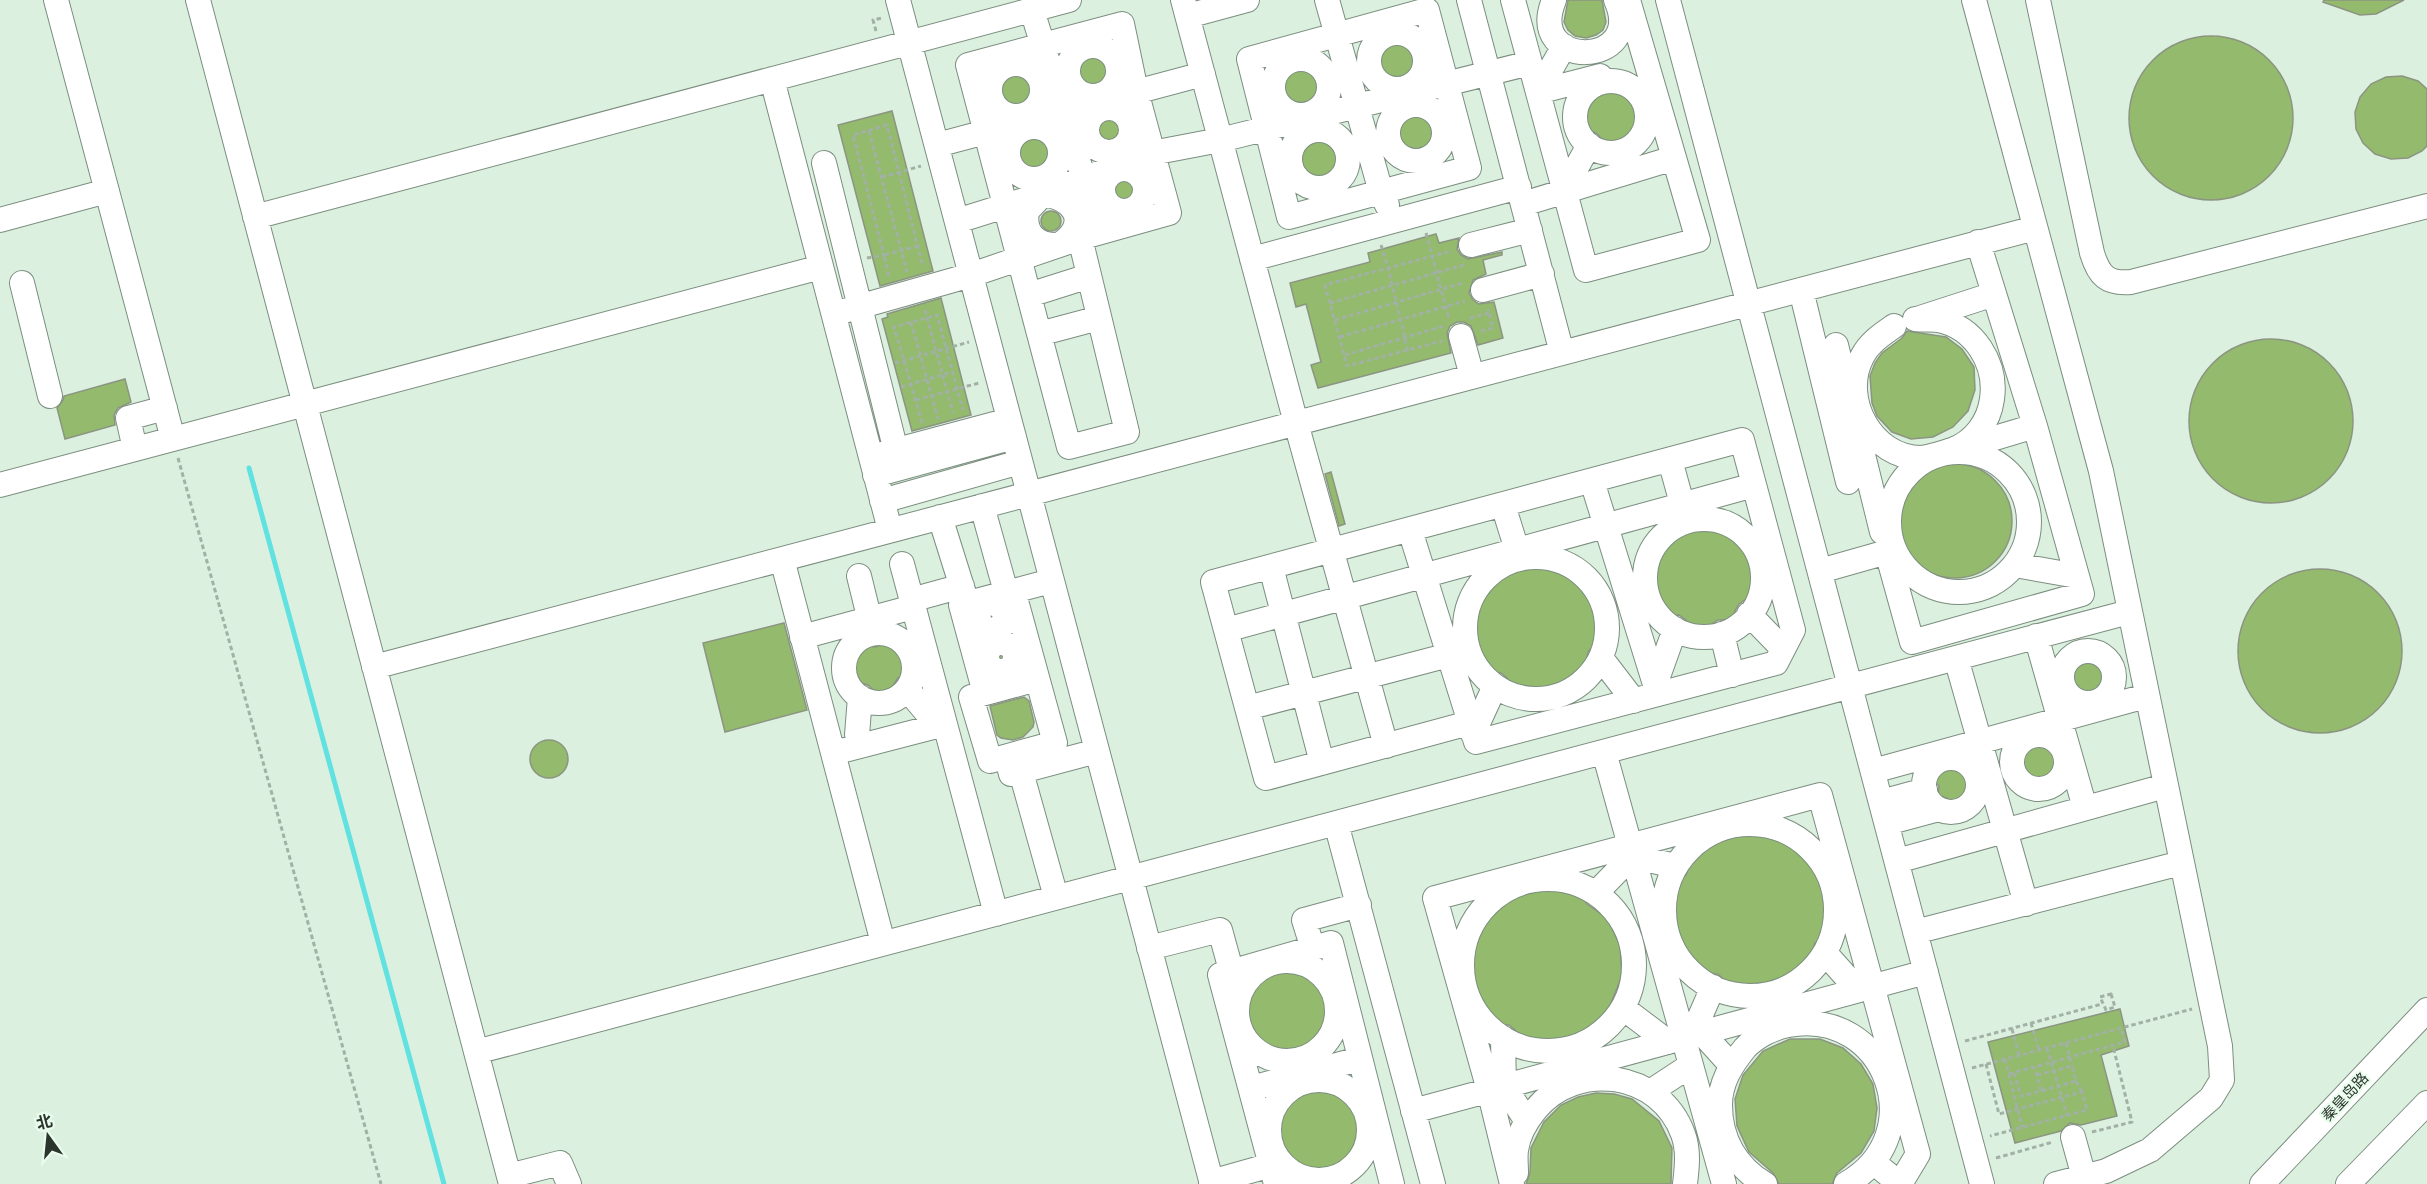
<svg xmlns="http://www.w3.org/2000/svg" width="2427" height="1184" viewBox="0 0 2427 1184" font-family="Barlow,'Noto Sans SC',sans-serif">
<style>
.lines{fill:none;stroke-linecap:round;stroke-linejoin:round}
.stream{stroke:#61e1e0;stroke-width:5}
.building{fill:#94ba6d;stroke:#8b9581;stroke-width:1.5}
.minor-casing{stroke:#7b8e7f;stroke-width:26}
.path{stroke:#a1b1a4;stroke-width:3;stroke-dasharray:4.5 3;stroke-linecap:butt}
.minor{stroke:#fff;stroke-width:24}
.labels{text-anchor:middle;stroke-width:4.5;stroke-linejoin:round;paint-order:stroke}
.street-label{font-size:15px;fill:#2c342e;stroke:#e9fded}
</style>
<rect width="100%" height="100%" fill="#dcf0e0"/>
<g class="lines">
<path class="stream" d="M 249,468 L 444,1184"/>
</g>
<path class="building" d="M 1568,0 L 1602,0 L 1606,22 L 1603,30 L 1596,35 L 1586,38 L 1575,36 L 1568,30 L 1564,22 Z
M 2324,0 L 2404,0 L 2376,14 L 2360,15 L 2323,2 Z
M 1396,35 L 1405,36 L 1419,47 L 1422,64 L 1417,76 L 1385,84 L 1374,73 L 1371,57 L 1379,42 Z
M2129 118a82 82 0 1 1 164 0a82 82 0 1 1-164 0Z
M 1089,48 L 1103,50 L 1109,54 L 1116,67 L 1117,74 L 1113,83 L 1082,92 L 1073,84 L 1070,68 L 1076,55 Z
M 1296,61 L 1304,61 L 1318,68 L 1323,74 L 1326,90 L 1323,100 L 1287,109 L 1279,101 L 1275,83 L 1281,69 Z
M 1018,67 L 1027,70 L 1034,76 L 1038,84 L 1038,93 L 1033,105 L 1006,112 L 996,105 L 992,96 L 991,87 L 994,78 L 1001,72 Z
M 2402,76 L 2418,81 L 2427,89 L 2427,146 L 2422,151 L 2408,158 L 2391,159 L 2375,154 L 2363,143 L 2356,129 L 2355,112 L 2360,97 L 2371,84 L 2386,77 Z
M 1611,84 L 1621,85 L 1631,90 L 1638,99 L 1643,109 L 1643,121 L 1640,130 L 1626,145 L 1606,149 L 1603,148 L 1601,138 L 1596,133 L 1589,131 L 1582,133 L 1578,123 L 1578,112 L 1587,94 L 1604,90 Z
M1390 133a26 26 0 1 1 52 0a26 26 0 1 1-52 0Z
M 892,111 L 933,271 L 880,286 L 838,125 Z
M1090 131a19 19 0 1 1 38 0a19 19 0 1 1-38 0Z
M1011 155a23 23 0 1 1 46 0a23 23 0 1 1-46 0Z
M1293 160a26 26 0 1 1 52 0a26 26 0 1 1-52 0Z
M 1137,175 L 1144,186 L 1144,193 L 1139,204 L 1134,208 L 1122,210 L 1111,205 L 1105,194 L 1105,186 Z
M1041 221a10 10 0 1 1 20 0a10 10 0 1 1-20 0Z
M 1436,234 L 1439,243 L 1459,238 L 1457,249 L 1461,255 L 1468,259 L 1502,252 L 1502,255 L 1483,260 L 1486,274 L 1473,280 L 1469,293 L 1473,300 L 1479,304 L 1494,302 L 1503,338 L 1478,345 L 1471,326 L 1464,322 L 1457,322 L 1450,326 L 1447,333 L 1451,353 L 1318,388 L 1311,365 L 1321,362 L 1312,327 L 1306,304 L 1296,307 L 1290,283 L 1370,262 L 1368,253 Z
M 941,298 L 971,415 L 912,431 L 882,319 L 888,317 L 887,314 Z
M 1907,331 L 1946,337 L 1962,349 L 1974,367 L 1975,390 L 1968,411 L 1953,427 L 1933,437 L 1911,439 L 1892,432 L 1877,416 L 1872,403 L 1870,376 L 1875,363 L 1882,353 L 1902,338 Z
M2189 421a82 82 0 1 1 164 0a82 82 0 1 1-164 0Z
M 125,379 L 131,402 L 118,408 L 114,415 L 115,425 L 65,439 L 57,408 L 63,400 L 64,396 Z
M1898 521a57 57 0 1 1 114 0a57 57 0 1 1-114 0Z
M 1331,472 L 1345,524 L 1339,526 L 1325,474 Z
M 1699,523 L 1720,525 L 1737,534 L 1749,548 L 1757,565 L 1757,584 L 1752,600 L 1745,600 L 1739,604 L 1735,611 L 1736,619 L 1731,623 L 1725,620 L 1718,620 L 1712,624 L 1708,630 L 1689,629 L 1686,620 L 1679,615 L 1666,616 L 1655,603 L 1650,587 L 1649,570 L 1655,552 L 1666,537 L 1678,530 L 1690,532 Z
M 1533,561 L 1557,564 L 1577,574 L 1593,592 L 1602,613 L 1603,637 L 1601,644 L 1593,646 L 1588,652 L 1587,659 L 1590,667 L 1585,674 L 1568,687 L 1548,694 L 1527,694 L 1509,689 L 1507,678 L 1501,673 L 1494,672 L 1488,674 L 1477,660 L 1475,645 L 1470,638 L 1469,619 L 1477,597 L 1491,578 L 1507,568 Z
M2238 651a82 82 0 1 1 164 0a82 82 0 1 1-164 0Z
M 784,623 L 807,710 L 725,732 L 703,643 Z
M 887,637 L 899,643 L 907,651 L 912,661 L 912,672 L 911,675 L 898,678 L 894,684 L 895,697 L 875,700 L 873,690 L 868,685 L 861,683 L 852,685 L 848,674 L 847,664 L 851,653 L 858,644 L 862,642 L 868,646 L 876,647 L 882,644 Z
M990 656a11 11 0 1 1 22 0a11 11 0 1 1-22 0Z
M2065 676a23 23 0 1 1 46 0a23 23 0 1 1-46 0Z
M 1024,697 L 1029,701 L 1034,722 L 1033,727 L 1023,737 L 1013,740 L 1001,738 L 997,735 L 990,706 Z
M 2045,738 L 2051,741 L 2060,772 L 2048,783 L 2031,784 L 2018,774 L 2015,758 L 2021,745 Z
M530 759a19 19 0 1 1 38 0a19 19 0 1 1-38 0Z
M 1958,762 L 1971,773 L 1975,788 L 1968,802 L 1962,806 L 1953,809 L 1949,799 L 1938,795 L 1939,786 L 1929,776 L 1934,769 Z
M 1760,834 L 1789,843 L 1812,863 L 1825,890 L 1827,920 L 1820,940 L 1815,943 L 1811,955 L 1797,971 L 1770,985 L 1740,987 L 1726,982 L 1718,974 L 1708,974 L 1689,957 L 1675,930 L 1673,900 L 1680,879 L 1686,875 L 1689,865 L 1703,849 L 1730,836 Z
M 1555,889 L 1583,898 L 1587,904 L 1607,918 L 1620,945 L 1622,976 L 1609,1008 L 1592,1027 L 1565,1040 L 1535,1042 L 1517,1036 L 1515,1030 L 1509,1025 L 1498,1025 L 1484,1013 L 1469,966 L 1468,956 L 1478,927 L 1498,904 L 1525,891 Z
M 1301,966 L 1315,973 L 1326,985 L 1332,1006 L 1333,1016 L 1328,1030 L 1320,1042 L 1309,1050 L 1295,1055 L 1281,1056 L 1267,1051 L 1252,1039 L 1242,1002 L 1246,989 L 1253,980 Z
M 2120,1009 L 2129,1046 L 2101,1055 L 2117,1116 L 2081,1125 L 2070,1123 L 2061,1131 L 2015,1143 L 1988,1042 Z
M 1790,1039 L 1820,1039 L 1843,1048 L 1861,1064 L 1873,1084 L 1877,1108 L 1874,1131 L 1861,1153 L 1837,1173 L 1832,1184 L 1779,1184 L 1773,1173 L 1749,1152 L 1737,1126 L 1735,1099 L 1743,1075 L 1763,1051 Z
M 1320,1084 L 1341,1090 L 1354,1102 L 1359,1110 L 1364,1135 L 1358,1152 L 1346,1166 L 1330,1174 L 1312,1175 L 1295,1169 L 1284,1160 L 1274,1120 L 1278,1107 L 1290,1093 Z
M 1596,1093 L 1614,1094 L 1632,1099 L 1659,1121 L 1672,1148 L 1671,1184 L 1526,1184 L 1530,1173 L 1531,1148 L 1544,1122 L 1561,1105 L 1578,1097 Z"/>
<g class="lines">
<g class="minor-casing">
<path id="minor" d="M 56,0 L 173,439 L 821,267
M 198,0 L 511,1184
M 898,0 L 1212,1184
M 1183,0 L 1296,423 L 1386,746
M 1327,0 L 1381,192 L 1387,205
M 1469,0 L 1562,353
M 1513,0 L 1586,270 L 1698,240 L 1628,0
M 1554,0 C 1525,71 1647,68 1616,0
M 1668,0 L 1982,1184
M 1974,0 L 2101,471 L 2220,1046 L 2222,1080 L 2211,1098 L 2150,1150 L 2106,1171 L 2056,1184
M 2038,0 L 2092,253 C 2099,276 2107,284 2131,282 L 2427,206
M 1032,10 L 1100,232
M 1427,10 L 1469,168 L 1289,217 L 1249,59 Z
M 1188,16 L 1247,0
M 1122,24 L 1136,91 L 1169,213 L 1080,238 L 1127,432 L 1069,447 L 968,65 Z
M1369 61a28 28 0 1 1 56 0a28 28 0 1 1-56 0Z
M1068 71a25 25 0 1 1 50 0a25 25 0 1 1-50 0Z
M1273 87a28 28 0 1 1 56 0a28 28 0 1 1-56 0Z
M990 90a26 26 0 1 1 52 0a26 26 0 1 1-52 0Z
M 772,79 L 890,530
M1575 117a36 36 0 1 1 72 0a36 36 0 1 1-72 0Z
M 1538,92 L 1600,76
M 1538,92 L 1564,46
M1388 133a28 28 0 1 1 56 0a28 28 0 1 1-56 0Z
M1087 130a22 22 0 1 1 44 0a22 22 0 1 1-44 0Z
M1008 153a26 26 0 1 1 52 0a26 26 0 1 1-52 0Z
M1290 159a29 29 0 1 1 58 0a29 29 0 1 1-58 0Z
M 937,145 L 1203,74
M 824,163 L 896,451
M1103 190a21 21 0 1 1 42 0a21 21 0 1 1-42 0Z
M 1564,190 L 1589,145
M 1043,194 C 1077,199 1090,225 1059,245 C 1037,246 1023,234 1027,211 Z
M 1523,204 L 1674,158
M 255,217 L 1069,0
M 0,220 L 107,191
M 957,221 L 1043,194 L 1152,153 L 1220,140 L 1530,63
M 1471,245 L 1530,230
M 1252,259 L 1519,187
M 22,283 L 50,396
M 1483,290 L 1542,274
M 1801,290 L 1848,482
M 1029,295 L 1089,276
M 844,311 L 971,275 L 1080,238
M 1920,318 L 1994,294
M 1894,326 C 1881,335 1869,343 1862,357 C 1840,399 1872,458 1921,458 C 1931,457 1942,453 1952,450 C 1974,442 1989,422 1992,399 C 1997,364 1975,327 1938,320 C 1931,319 1923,320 1915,319
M 1039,334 L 1099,318
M 1461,336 L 1472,376
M 1836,345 L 1882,532
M 1965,447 L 2035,426
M 135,449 L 128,418 L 165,408
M1889 522a70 70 0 1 1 140 0a70 70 0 1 1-140 0Z
M 882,454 L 1009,420
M 1670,460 L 1686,518
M 875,475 L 1014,437
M 1592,481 L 1658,694
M 0,485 L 173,439
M 882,501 L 1020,462
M 1503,505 L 1517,550
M 982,506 L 1006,592 L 1001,607 L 1005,615 L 1003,625 L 992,631 L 980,626 L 978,613 C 983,603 991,601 1001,607
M 940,517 L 967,603 L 978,613
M1645 578a59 59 0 1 1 118 0a59 59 0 1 1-118 0Z
M 1410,530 L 1476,742 L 1776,663 L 1793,630 L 1742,440 L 1213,582 L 1266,778 L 1469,723
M1465 628a71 71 0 1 1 142 0a71 71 0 1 1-142 0Z
M 782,559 L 883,943
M 902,564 L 996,914
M 2015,565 L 2077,576
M 1271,567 L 1322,763
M 1820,571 L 1887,552 L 1912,642 L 2082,594 L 2035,426 L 1978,242
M 859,576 L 873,633
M 1013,590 L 1055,743 L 990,761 L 971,697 L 1037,679
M 911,600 L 962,586
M 1749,614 L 1783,649
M 1226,630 L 1754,485
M844 668a35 35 0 1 1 70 0a35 35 0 1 1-70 0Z
M 1722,634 L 1732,675
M 2036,636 L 2085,808
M 802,637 L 913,607
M987 657a14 14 0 1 1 28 0a14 14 0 1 1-28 0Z
M2062 677a26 26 0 1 1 52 0a26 26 0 1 1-52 0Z
M 1601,658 L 1634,701
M 1956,658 L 2026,904
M 374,667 L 2035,228
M 1655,685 L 1675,629
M 907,689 L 938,726
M 985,693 L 961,605 L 1051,581
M 1247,708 L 1449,655 L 1462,650
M 1473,734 L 1495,686
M 857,735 L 860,697
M2012 762a27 27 0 1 1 54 0a27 27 0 1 1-54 0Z
M 1604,752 L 1724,1184
M 833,753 L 945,724
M1924 785a27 27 0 1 1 54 0a27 27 0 1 1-54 0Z
M 1010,770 L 1011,774 L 1097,751
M 1873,771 L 2146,696
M 1021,772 L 1056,897
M 1881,802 L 1925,790
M 1336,823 L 1433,1184
M 1887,823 L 1939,809
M1664 910a86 86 0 1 1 172 0a86 86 0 1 1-172 0Z
M 1897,861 L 2165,786
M1462 965a86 86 0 1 1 172 0a86 86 0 1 1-172 0Z
M 1596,893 L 1632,856 L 1675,866
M 1915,932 L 2181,863
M 1149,948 L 1220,930 L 1231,970
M 1313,949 L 1304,920 L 1359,905
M 1825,953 L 1858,990
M1237 1011a50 50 0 1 1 100 0a50 50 0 1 1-100 0Z
M 1623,1008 L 1668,1042
M 1702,1033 L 1731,1065
M 1692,1035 L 1713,987
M 1503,1038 L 1504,1086 L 1526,1120
M 476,1052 L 2129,612
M1269 1130a50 50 0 1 1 100 0a50 50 0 1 1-100 0Z
M 1251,1088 L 1359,1059
M 1650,1092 L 1691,1065
M 1413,1111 L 1926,972
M 2073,1137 L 2084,1177
M 1516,1173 C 1516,1165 1515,1157 1516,1150 C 1518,1135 1527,1120 1536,1109 C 1577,1060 1660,1071 1683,1134 C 1689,1150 1687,1167 1685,1184
M 509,1176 L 560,1163 L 569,1184
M 1211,1182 L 1271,1165
M 1276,1184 L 1220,975 L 1331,943 L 1392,1184
M 1512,1184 L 1489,1090 L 1435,898 L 1820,795 L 1918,1154 L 1900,1184 L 1873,1162
M 1765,1184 C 1736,1167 1720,1139 1720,1105 C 1720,1083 1731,1065 1745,1048 C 1756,1036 1773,1028 1788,1025 C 1886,1007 1933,1135 1846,1184
M 2262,1184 L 2427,1010
M 2348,1184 L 2427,1103"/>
</g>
<path class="path" d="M 876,31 L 873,20 L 882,18
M 869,131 L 907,272
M 882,177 L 921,166
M 1426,233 L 1449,319
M 1381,245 L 1388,268 L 1451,251
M 867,258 L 884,255 L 853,135 L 887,125 L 923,267
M 889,276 L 884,255 L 918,246
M 1330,303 L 1464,265
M 925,310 L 953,413
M 1470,318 L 1489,313
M 1335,320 L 1463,283
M 911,322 L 938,419
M 1481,331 L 1493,328 L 1488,309
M 1340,337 L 1465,301
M 1408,351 L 1388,268 L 1325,285 L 1347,366 L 1442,341
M 1345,355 L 1444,326
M 895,363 L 969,342
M 901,387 L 911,384 L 894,327 L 937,315 L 963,410
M 916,400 L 979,383
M 922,423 L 911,384 L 952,372
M 178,458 L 381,1184
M 841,677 L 845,676
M 2111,994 L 2115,1007 L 2106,1010 L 2100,997 Z
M 2031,1023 L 2039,1050
M 2012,1029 L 2019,1055
M 1965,1041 L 2102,1004
M 2066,1043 L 2072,1066
M 2047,1048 L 2067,1115
M 2005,1059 L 2022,1127
M 1986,1064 L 1999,1114 L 2082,1092 L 2087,1110 L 1990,1136
M 1972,1068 L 2192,1009
M 2014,1073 L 2021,1096 L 2041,1091 L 2035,1067
M 2009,1074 L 2125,1042 L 2121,1028
M 2037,1075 L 2072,1066 L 2076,1081 L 2041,1091
M 2076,1081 L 2082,1092
M 2092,1132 L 2132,1122 L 2113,1046
M 1996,1158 L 2053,1142"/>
<use href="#minor" class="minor"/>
</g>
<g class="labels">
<g class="street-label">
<text transform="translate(2345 1097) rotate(-47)" y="5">秦皇岛路</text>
</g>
</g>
<g transform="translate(48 1136) rotate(345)" stroke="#e9fded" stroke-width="4.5" paint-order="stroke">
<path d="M0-4.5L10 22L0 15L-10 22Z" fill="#2c342e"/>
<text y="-9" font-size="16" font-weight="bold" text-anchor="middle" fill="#2c342e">北</text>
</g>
</svg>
